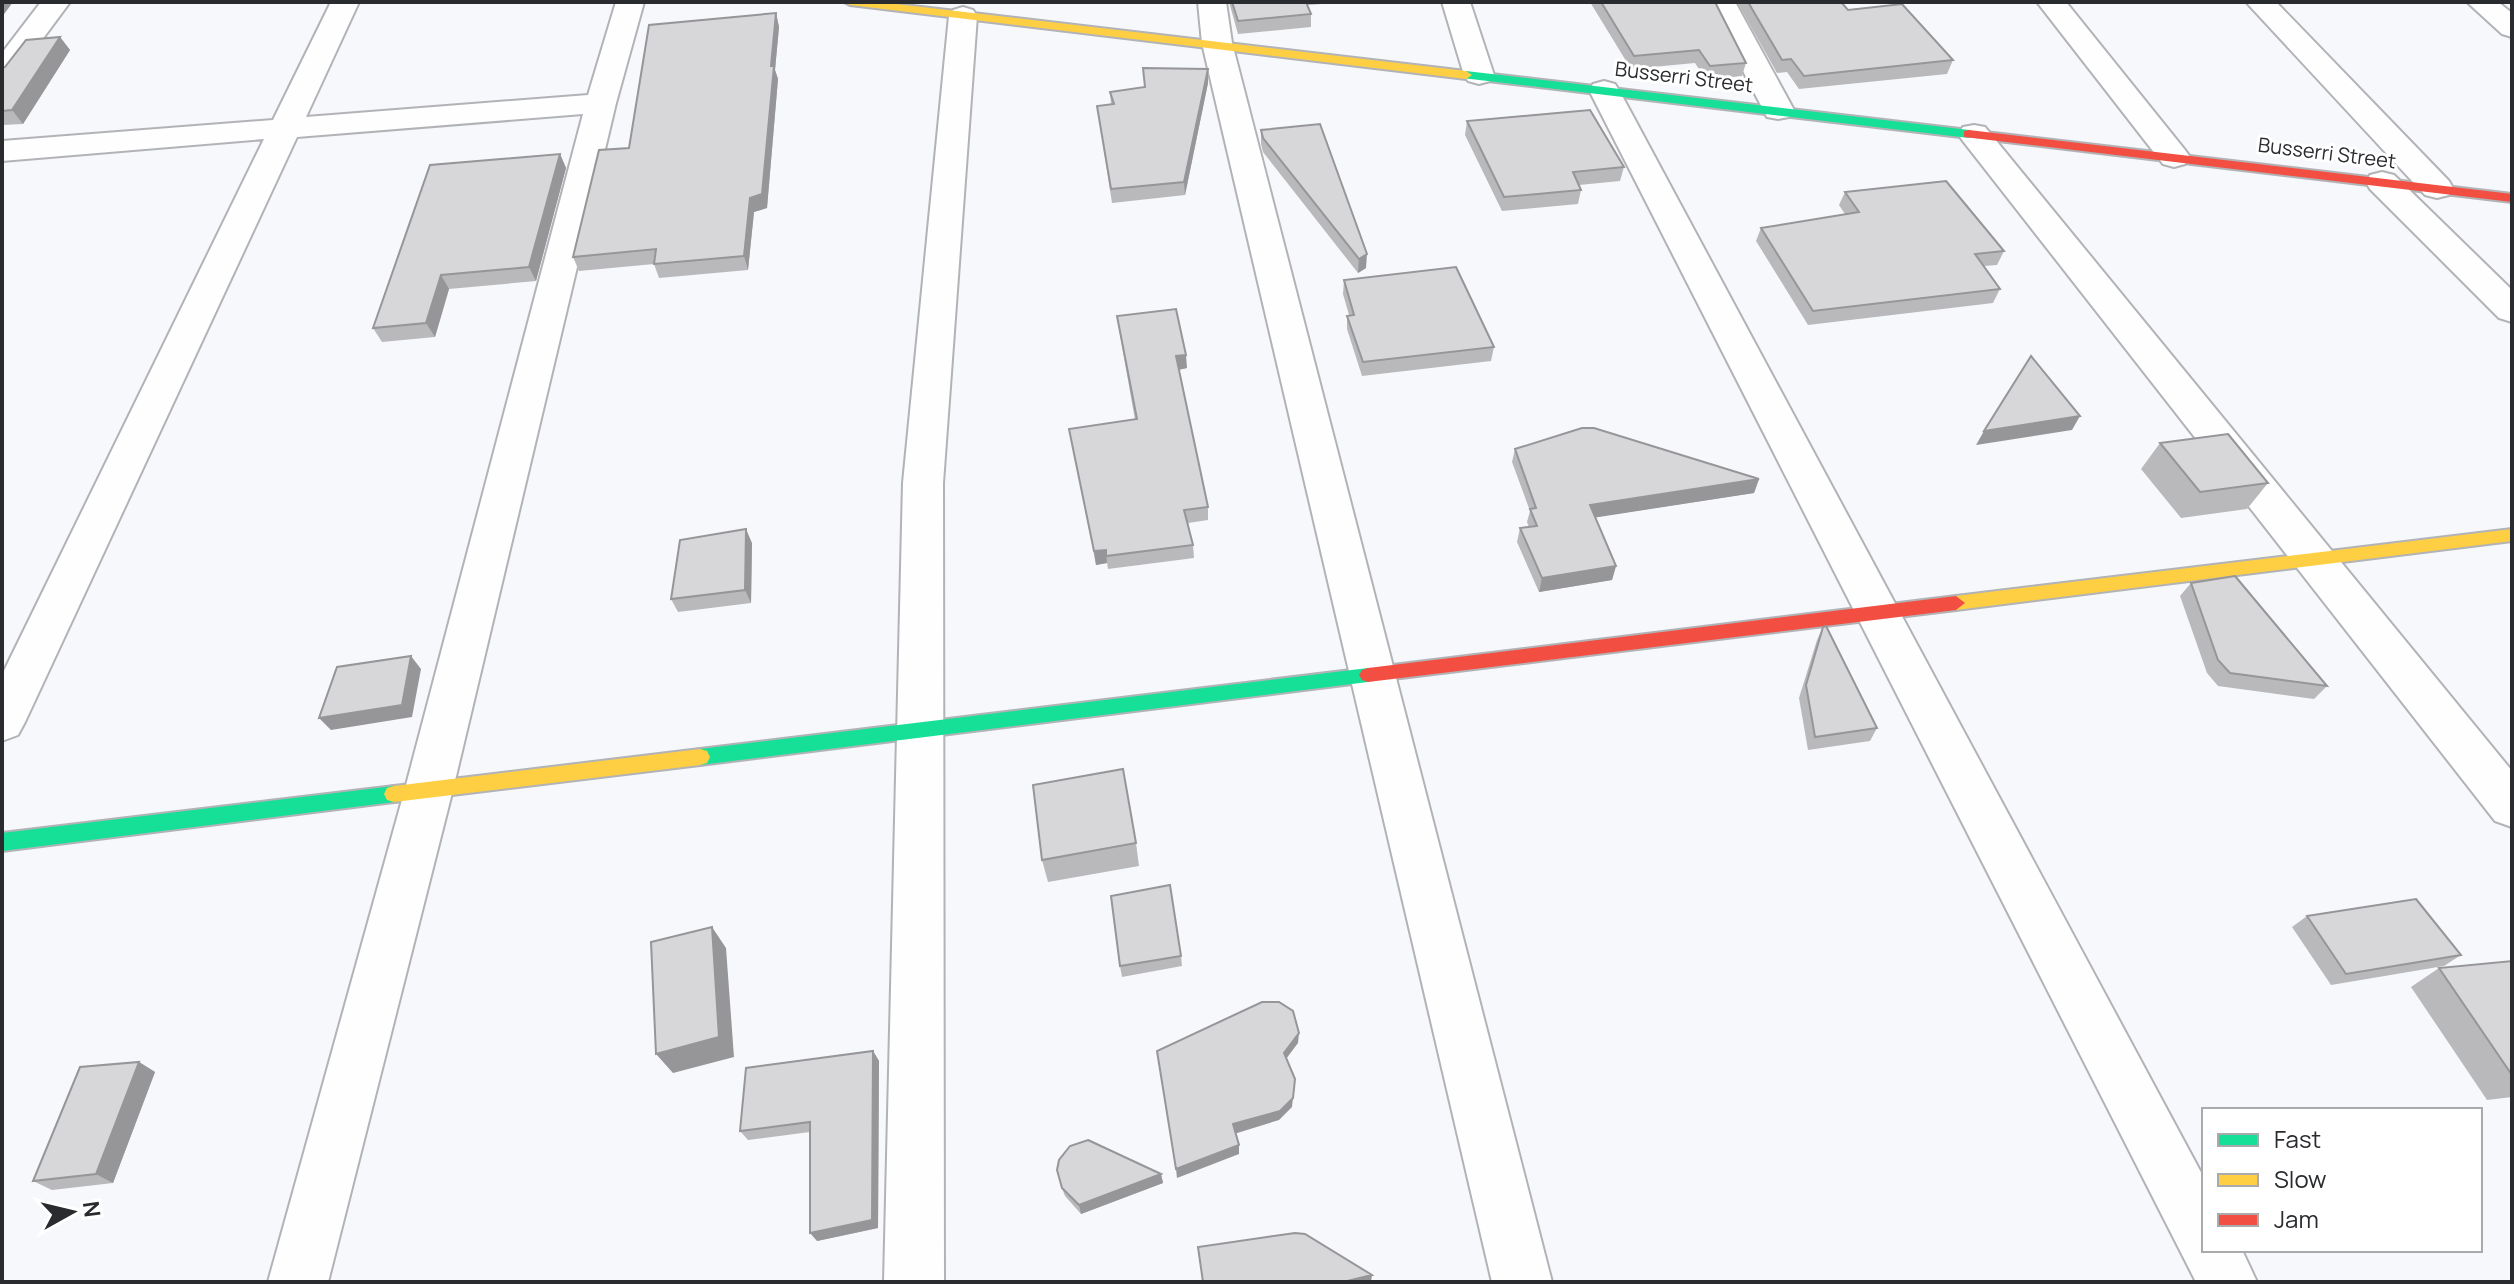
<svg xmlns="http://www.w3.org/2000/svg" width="2514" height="1284" viewBox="0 0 2514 1284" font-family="Manrope,sans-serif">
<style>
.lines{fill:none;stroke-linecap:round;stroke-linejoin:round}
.street-casing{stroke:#b2b3b6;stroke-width:4}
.fast-casing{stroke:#b2b3b6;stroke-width:4}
.slow-casing{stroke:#b2b3b6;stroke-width:4}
.jam-casing{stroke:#b2b3b6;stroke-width:4}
.street{fill:#fefefe;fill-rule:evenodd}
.fast{fill:#16e098;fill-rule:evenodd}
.slow{fill:#ffcf43;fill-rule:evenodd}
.jam{fill:#f24e42;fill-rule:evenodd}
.wall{fill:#b9b9bb}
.shaded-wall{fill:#969699}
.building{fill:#d7d7da;stroke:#969699;stroke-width:2}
.labels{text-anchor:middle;stroke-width:6;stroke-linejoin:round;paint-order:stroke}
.far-street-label{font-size:20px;fill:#292b2f;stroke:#fff}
</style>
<rect width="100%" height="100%" fill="#f7f8fb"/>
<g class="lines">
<g class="street-casing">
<path id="street" d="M 41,2 L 70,2 L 13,79 L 2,82 L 2,53 Z
M 331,2 L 359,2 L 306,117 L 588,95 L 616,2 L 644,2 L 616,103 L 453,789 L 328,1282 L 268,1282 L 405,789 L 583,114 L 297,137 L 25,722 L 18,735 L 2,741 L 2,675 L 264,139 L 2,161 L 2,141 L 273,120 Z
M 1198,2 L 1226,2 L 1232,43 L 1552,1282 L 1492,1282 L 1202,43 Z
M 1442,2 L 1470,2 L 1494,75 L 1490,81 L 1479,84 L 1468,81 L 1464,75 Z
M 1707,2 L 1735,2 L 1794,110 L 1789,117 L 1778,119 L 1767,117 Z
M 2037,2 L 2066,2 L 2185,150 L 2190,157 L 2185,164 L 2174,167 L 2163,164 Z
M 2246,2 L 2276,2 L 2449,181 L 2453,188 L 2449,195 L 2437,198 L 2425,195 Z
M 2467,2 L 2498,2 L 2512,13 L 2512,37 L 2502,34 Z
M 963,7 L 973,10 L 977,16 L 943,483 L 944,1282 L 884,1282 L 903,483 L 949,16 L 953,10 Z
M 1604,81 L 1615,84 L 1619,90 L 2204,1178 L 2204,1250 L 2242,1250 L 2257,1282 L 2196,1282 L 1589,90 L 1593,84 Z
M 1974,125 L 1985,127 L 2512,771 L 2512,827 L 2495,821 L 1963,141 L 1958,134 L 1963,127 Z
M 2382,172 L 2394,175 L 2512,290 L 2512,322 L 2499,318 L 2370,189 L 2366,182 L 2370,175 Z"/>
</g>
<g class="fast-casing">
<path id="fast" d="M 1466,71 L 1969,130 L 1975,134 L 1969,138 L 1462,78 L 1460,75 Z
M 1368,668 L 1374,670 L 1377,675 L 1374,680 L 1368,682 L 700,765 L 693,763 L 690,757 L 693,751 L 700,749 Z
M 394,786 L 401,788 L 404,794 L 401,800 L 394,802 L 2,851 L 2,833 Z"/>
</g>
<g class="slow-casing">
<path id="slow" d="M 844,2 L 879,2 L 1466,71 L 1472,75 L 1466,79 L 850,5 Z
M 2512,529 L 2512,541 L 1956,610 L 1947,603 L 1956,596 Z
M 700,749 L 707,751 L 710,757 L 707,763 L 700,765 L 394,802 L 387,800 L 384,794 L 387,788 L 394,786 Z"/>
</g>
<g class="jam-casing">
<path id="jam" d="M 1969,130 L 2512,194 L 2512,202 L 1964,137 L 1964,131 Z
M 1956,596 L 1965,603 L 1956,610 L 1368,682 L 1362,680 L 1359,675 L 1362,670 L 1368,668 Z"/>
</g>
<use href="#street" class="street"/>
<use href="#fast" class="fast"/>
<use href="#slow" class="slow"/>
<use href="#jam" class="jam"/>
</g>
<path class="wall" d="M 1229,2 L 1348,2 L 1308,5 L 1311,14 L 1311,27 L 1238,34 Z
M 1590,2 L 1715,2 L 1746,63 L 1742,76 L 1706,80 L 1695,63 L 1631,69 Z
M 1737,2 L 1841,2 L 1848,10 L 1953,60 L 1947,74 L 1799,89 L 1787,72 L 1777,73 Z
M 776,13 L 779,27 L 775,70 L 778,79 L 767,208 L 754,212 L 748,270 L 659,278 L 654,264 L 579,271 L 573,257 L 629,148 Z
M 60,37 L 70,50 L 23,124 L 2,125 L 2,68 Z
M 1208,69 L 1208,83 L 1185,195 L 1112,203 L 1097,106 L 1111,105 L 1110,92 L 1145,87 Z
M 1467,121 L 1624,167 L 1620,181 L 1579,185 L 1581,190 L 1578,204 L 1502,211 L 1465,135 Z
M 1261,130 L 1366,268 L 1358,273 L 1263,152 L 1261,144 Z
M 560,154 L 566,168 L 536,281 L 449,289 L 435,337 L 382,342 L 373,328 Z
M 1845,192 L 2004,251 L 1997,265 L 1984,266 L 2000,289 L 1993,303 L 1808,325 L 1756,241 L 1761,228 L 1845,214 L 1839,205 Z
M 1344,280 L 1494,347 L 1491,361 L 1362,376 L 1347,329 L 1347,316 L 1349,315 L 1343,294 Z
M 1117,316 L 1187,368 L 1179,370 L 1208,507 L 1208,520 L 1188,523 L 1193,545 L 1194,558 L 1108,569 L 1107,563 L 1096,565 L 1069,429 L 1135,420 L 1119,329 Z
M 2160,443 L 2268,483 L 2247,509 L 2181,518 L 2141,469 Z
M 1515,449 L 1759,479 L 1754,493 L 1595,517 L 1616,566 L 1612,580 L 1539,592 L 1517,542 L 1520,528 L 1529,527 L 1527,522 L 1530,511 L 1512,462 Z
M 752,543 L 751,603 L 678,612 L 671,599 Z
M 2191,583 L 2327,686 L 2314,699 L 2218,686 L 2207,673 L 2180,596 Z
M 1823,627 L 1877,728 L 1870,741 L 1808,750 L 1799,698 L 1817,640 Z
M 1136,843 L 1139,866 L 1048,882 L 1042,860 Z
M 2307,916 L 2461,955 L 2444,966 L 2331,985 L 2292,927 Z
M 1181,956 L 1182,966 L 1122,977 L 1120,966 Z
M 2512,961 L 2512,1097 L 2487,1100 L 2411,987 L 2439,968 Z
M 873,1051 L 879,1061 L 878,1228 L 817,1241 L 810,1132 L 748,1140 L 740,1131 Z
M 139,1062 L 155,1072 L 113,1183 L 52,1190 L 33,1181 Z
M 1161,1174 L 1163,1183 L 1081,1214 L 1065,1196 L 1062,1188 Z"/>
<path class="shaded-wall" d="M 2,2 L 13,2 L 2,17 Z
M 776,13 L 779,27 L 775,70 L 778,79 L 767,208 L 754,212 L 748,270 L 744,256 L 750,198 L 771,66 Z
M 60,37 L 70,50 L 23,124 L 12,110 Z
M 1208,69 L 1208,83 L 1185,195 L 1184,182 Z
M 560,154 L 566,168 L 536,281 L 529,267 Z
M 1367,254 L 1366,268 L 1358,273 L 1359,259 Z
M 441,275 L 449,289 L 435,337 L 426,323 Z
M 1186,355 L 1187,368 L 1177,370 L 1176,356 Z
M 2080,416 L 2072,430 L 1976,445 L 1984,431 Z
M 1759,479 L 1754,493 L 1586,519 L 1590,505 Z
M 746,529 L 752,543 L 751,603 L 745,590 Z
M 1106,550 L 1107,563 L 1096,565 L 1094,551 Z
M 1616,566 L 1612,580 L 1539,592 L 1542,578 Z
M 411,656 L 421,669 L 412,717 L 331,730 L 319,718 Z
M 712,927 L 726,948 L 734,1057 L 673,1073 L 656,1054 Z
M 1299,1033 L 1298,1043 L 1283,1063 L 1284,1053 Z
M 873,1051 L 879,1061 L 878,1228 L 817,1241 L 810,1233 Z
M 139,1062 L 155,1072 L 113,1183 L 96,1174 Z
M 1295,1079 L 1292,1107 L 1279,1120 L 1234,1134 L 1233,1124 Z
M 1239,1145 L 1239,1154 L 1177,1178 L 1176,1169 Z
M 1161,1174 L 1163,1183 L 1081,1214 L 1079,1205 Z
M 1372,1275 L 1371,1282 L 1343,1282 Z"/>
<path class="building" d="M 1232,2 L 1306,2 L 1311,14 L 1238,21 Z
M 1601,2 L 1715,2 L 1746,63 L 1710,66 L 1699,50 L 1634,56 Z
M 1748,2 L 1841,2 L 1848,10 L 1902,4 L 1953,60 L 1804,76 L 1791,59 L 1782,60 Z
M 776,13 L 771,66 L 774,66 L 762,194 L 750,198 L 744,256 L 654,264 L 656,249 L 573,257 L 599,150 L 629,148 L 649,25 Z
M 60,37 L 12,110 L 2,111 L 2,68 L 5,67 L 26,40 Z
M 1143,68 L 1208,69 L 1184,182 L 1111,189 L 1097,106 L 1114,104 L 1110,92 L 1145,87 Z
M 1590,110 L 1624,167 L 1573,172 L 1581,190 L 1504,197 L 1467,121 Z
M 1320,124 L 1367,254 L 1359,259 L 1263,138 L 1261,130 Z
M 560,154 L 529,267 L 441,275 L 426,323 L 373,328 L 430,165 Z
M 1946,181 L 2004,251 L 1975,254 L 2000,289 L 1813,311 L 1761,228 L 1859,212 L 1845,192 Z
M 1456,267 L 1494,347 L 1363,362 L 1347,316 L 1354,315 L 1344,280 Z
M 1176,309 L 1186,355 L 1176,356 L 1208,507 L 1184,510 L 1193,545 L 1106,556 L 1106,550 L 1094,551 L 1069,429 L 1137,419 L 1117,316 Z
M 2031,356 L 2080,416 L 1984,431 Z
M 1582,428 L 1594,428 L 1759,479 L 1590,505 L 1616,566 L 1542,578 L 1520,528 L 1537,526 L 1530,509 L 1536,508 L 1515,449 Z
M 2228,434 L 2268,483 L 2200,492 L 2160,443 Z
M 746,529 L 745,590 L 671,599 L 680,540 Z
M 2235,576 L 2327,686 L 2230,673 L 2218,660 L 2191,583 Z
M 1826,626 L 1877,728 L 1815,737 L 1806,685 L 1823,627 Z
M 411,656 L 402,705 L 319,718 L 337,667 Z
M 1123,769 L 1136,843 L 1042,860 L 1033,785 Z
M 1170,885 L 1181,956 L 1120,966 L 1111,896 Z
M 2416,899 L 2461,955 L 2346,974 L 2307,916 Z
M 712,927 L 719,1037 L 656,1054 L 651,942 Z
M 2512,961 L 2512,1075 L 2439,968 Z
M 1262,1002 L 1279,1002 L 1293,1011 L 1299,1033 L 1284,1053 L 1295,1079 L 1293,1098 L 1280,1111 L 1233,1124 L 1239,1145 L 1176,1169 L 1157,1051 Z
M 873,1051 L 872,1220 L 810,1233 L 810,1122 L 740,1131 L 746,1068 Z
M 139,1062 L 96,1174 L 33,1181 L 80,1067 Z
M 1088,1140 L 1161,1174 L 1079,1205 L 1062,1188 L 1057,1170 L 1059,1160 L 1070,1146 Z
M 1295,1233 L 1305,1234 L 1372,1275 L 1343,1282 L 1203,1282 L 1198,1247 Z"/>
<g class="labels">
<g class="far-street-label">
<text transform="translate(1684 77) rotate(7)" y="7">Busserri Street</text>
<text transform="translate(2327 153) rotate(7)" y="7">Busserri Street</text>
</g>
</g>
<rect width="2514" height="1284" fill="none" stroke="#292b2f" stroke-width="8"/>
<rect x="2202" y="1108" width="280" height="144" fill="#ffffff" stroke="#a9aaac" stroke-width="2"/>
<rect x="2218" y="1134" width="40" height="12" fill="#16e098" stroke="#a9aaac" stroke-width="2"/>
<text x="2274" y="1148" font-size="24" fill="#292b2f">Fast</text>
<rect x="2218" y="1174" width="40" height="12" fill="#ffcf43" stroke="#a9aaac" stroke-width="2"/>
<text x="2274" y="1188" font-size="24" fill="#292b2f">Slow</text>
<rect x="2218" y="1214" width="40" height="12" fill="#f24e42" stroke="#a9aaac" stroke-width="2"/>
<text x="2274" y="1228" font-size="24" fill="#292b2f">Jam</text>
<g transform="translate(72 1212) rotate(82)" stroke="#ffffff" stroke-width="6" paint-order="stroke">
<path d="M0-6L14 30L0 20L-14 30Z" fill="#292b2f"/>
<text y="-12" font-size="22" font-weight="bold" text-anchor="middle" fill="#292b2f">N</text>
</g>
</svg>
